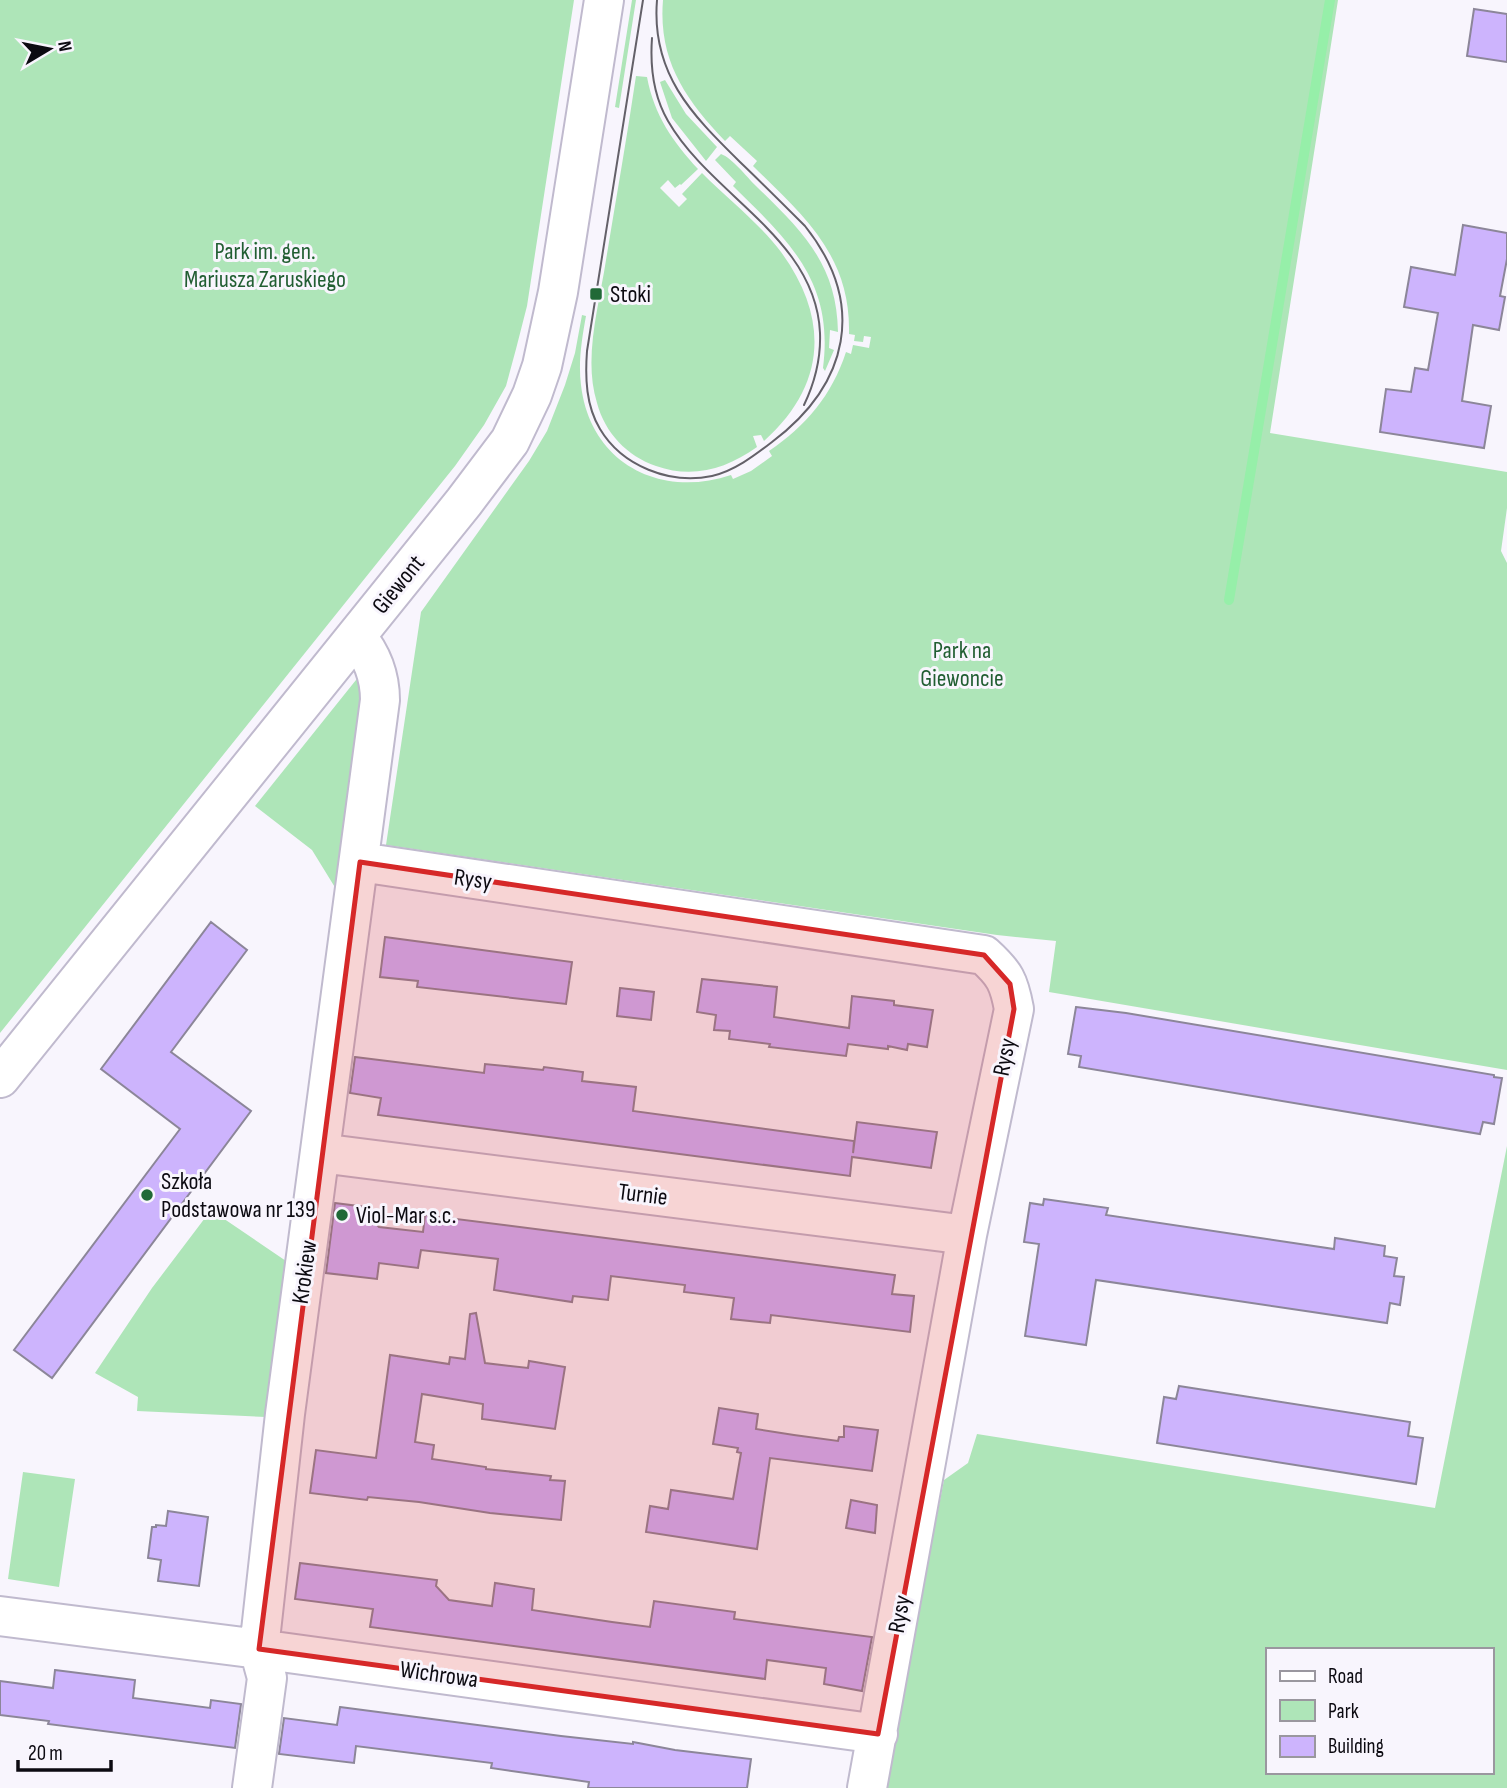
<svg xmlns="http://www.w3.org/2000/svg" width="1507" height="1788" viewBox="0 0 1507 1788" font-family="'Sofia Sans Condensed',sans-serif">
<style>
.green{fill:#aee5b8;fill-rule:evenodd}
.lines{fill:none;stroke-linecap:round;stroke-linejoin:round}
.stream{stroke:#96efa9;stroke-width:10}
.building{fill:#cdb4fd;stroke:#8c8699;stroke-width:2}
.minor-casing{stroke:#c0bace;stroke-width:42}
.minor{stroke:#fff;stroke-width:38}
.tram{stroke:#646169;stroke-width:2}
.marked{fill:#d62828;fill-opacity:0.2;stroke:#d62828;stroke-width:5;stroke-linejoin:round}
.poi-dot{fill:#206937;stroke:#f8f5fd;stroke-width:2.5}
.labels{text-anchor:middle;stroke-width:6;stroke-linejoin:round;paint-order:stroke}
.park-label{font-size:24px;fill:#215e32;stroke:#f8f5fd}
.poi-label{font-size:24px;fill:#0c0a11;stroke:#f8f5fd;text-anchor:start}
.street-label{font-size:24px;fill:#0c0a11;stroke:#f8f5fd}
</style>
<rect width="100%" height="100%" fill="#f8f5fd"/>
<path class="green" d="M 0,0 L 574,0 L 527,306 L 516,349 L 506,386 L 484,425 L 455,466 L 0,1033 Z
M 632,0 L 636,0 L 619,108 L 615,107 Z
M 663,0 L 1338,0 L 1270,433 L 1507,472 L 1507,508 L 1501,551 L 1507,563 L 1507,1070 L 1049,992 L 1056,941 L 997,935 L 386,845 L 421,612 L 529,461 L 547,431 L 565,385 L 575,353 L 582,315 L 586,316 C 582,338 578,362 581,385 C 590,463 660,499 731,475 L 733,479 L 751,471 L 772,456 L 769,451 C 806,426 832,395 846,352 L 851,354 L 853,345 L 869,348 L 871,337 L 864,336 L 863,342 L 854,341 L 855,335 L 849,334 C 851,256 804,216 753,166 L 757,161 L 730,136 L 725,141 C 685,99 658,60 663,0 Z
M 636,76 L 647,77 C 654,115 673,142 698,169 L 681,185 L 680,184 L 675,188 L 668,180 L 660,188 L 679,207 L 687,199 L 682,194 L 702,173 C 728,199 759,223 781,252 C 830,319 826,386 764,441 L 761,435 L 753,436 L 757,447 C 726,469 693,479 656,466 C 627,456 605,433 597,403 C 583,358 599,306 606,260 C 616,199 627,137 636,76 Z
M 665,80 L 686,114 L 717,147 L 706,161 L 672,118 L 660,82 Z
M 721,154 C 732,158 746,176 756,186 C 801,230 837,263 838,332 L 830,330 L 829,348 L 834,350 L 825,371 L 823,368 C 834,282 790,242 733,186 L 736,182 L 715,160 Z
M 360,675 L 366,678 L 336,889 L 312,850 L 255,806 Z
M 1507,1146 L 1507,1788 L 883,1788 L 944,1480 L 968,1463 L 977,1434 L 1435,1508 ZM 1267,1650 L 1491,1650 L 1491,1772 L 1267,1772 Z
M 211,1210 L 286,1261 L 266,1417 L 137,1411 L 138,1397 L 95,1373 L 152,1288 Z
M 23,1472 L 75,1479 L 59,1587 L 8,1579 Z"/>
<g class="lines">
<path class="stream" d="M 1229,600 L 1330,0"/>
</g>
<path class="building" d="M 1474,9 L 1507,14 L 1507,62 L 1467,56 Z
M 1463,225 L 1507,233 L 1507,259 L 1500,296 L 1505,297 L 1499,330 L 1473,325 L 1462,401 L 1491,406 L 1484,448 L 1380,432 L 1386,389 L 1411,392 L 1415,368 L 1428,370 L 1438,313 L 1404,307 L 1411,267 L 1455,275 Z
M 211,922 L 247,950 L 171,1052 L 251,1111 L 52,1378 L 14,1350 L 180,1129 L 101,1069 Z
M 385,937 L 572,962 L 566,1004 L 417,987 L 418,981 L 380,977 Z
M 702,979 L 777,987 L 774,1017 L 849,1028 L 852,996 L 894,1001 L 894,1005 L 933,1010 L 927,1047 L 908,1044 L 907,1050 L 888,1046 L 888,1049 L 848,1044 L 846,1056 L 769,1047 L 770,1044 L 729,1039 L 730,1031 L 714,1030 L 716,1015 L 697,1012 Z
M 620,988 L 654,992 L 651,1020 L 617,1016 Z
M 1076,1007 L 1126,1013 L 1494,1075 L 1494,1077 L 1502,1078 L 1494,1124 L 1483,1122 L 1480,1134 L 1079,1067 L 1081,1056 L 1068,1054 Z
M 355,1057 L 484,1073 L 485,1064 L 543,1070 L 544,1067 L 583,1072 L 582,1081 L 636,1087 L 633,1111 L 854,1141 L 853,1153 L 857,1122 L 937,1132 L 931,1168 L 852,1157 L 850,1176 L 378,1115 L 381,1098 L 350,1093 Z
M 1044,1199 L 1108,1208 L 1106,1215 L 1334,1249 L 1335,1238 L 1385,1246 L 1384,1256 L 1397,1258 L 1394,1276 L 1404,1277 L 1400,1305 L 1390,1303 L 1387,1323 L 1096,1280 L 1086,1345 L 1025,1336 L 1039,1244 L 1024,1242 L 1030,1203 L 1043,1205 Z
M 335,1203 L 366,1207 L 366,1213 L 379,1227 L 423,1232 L 425,1215 L 895,1275 L 892,1294 L 914,1296 L 910,1332 L 771,1315 L 770,1323 L 731,1319 L 734,1298 L 684,1292 L 685,1285 L 611,1276 L 608,1300 L 573,1296 L 572,1302 L 494,1290 L 498,1259 L 421,1250 L 418,1268 L 379,1263 L 377,1279 L 326,1273 Z
M 476,1313 L 485,1363 L 528,1368 L 529,1361 L 565,1367 L 555,1429 L 482,1419 L 483,1404 L 422,1394 L 415,1442 L 434,1445 L 432,1459 L 486,1467 L 486,1469 L 551,1476 L 550,1480 L 565,1481 L 561,1520 L 490,1513 L 419,1502 L 368,1497 L 367,1500 L 310,1493 L 316,1450 L 376,1458 L 390,1355 L 449,1364 L 450,1357 L 465,1359 L 470,1314 Z
M 1179,1386 L 1410,1422 L 1408,1436 L 1423,1438 L 1416,1484 L 1157,1443 L 1164,1397 L 1176,1399 Z
M 719,1408 L 758,1414 L 756,1429 L 794,1435 L 838,1441 L 839,1437 L 844,1437 L 844,1426 L 878,1430 L 872,1471 L 770,1458 L 757,1549 L 646,1532 L 650,1506 L 668,1509 L 671,1490 L 733,1499 L 741,1453 L 737,1452 L 738,1448 L 713,1444 Z
M 851,1500 L 877,1505 L 875,1533 L 846,1528 Z
M 168,1511 L 208,1517 L 199,1586 L 158,1581 L 161,1560 L 148,1558 L 152,1527 L 156,1527 L 156,1525 L 166,1526 Z
M 300,1563 L 437,1580 L 436,1586 L 449,1600 L 492,1606 L 495,1583 L 534,1589 L 532,1610 L 612,1622 L 650,1627 L 654,1601 L 735,1612 L 734,1619 L 872,1637 L 862,1691 L 824,1684 L 826,1668 L 767,1660 L 765,1679 L 370,1627 L 373,1609 L 295,1599 Z
M 55,1670 L 135,1680 L 133,1698 L 210,1708 L 211,1700 L 241,1704 L 235,1748 L 48,1724 L 49,1721 L 0,1715 L 0,1681 L 53,1688 Z
M 340,1707 L 561,1736 L 633,1744 L 633,1742 L 675,1750 L 751,1759 L 747,1788 L 588,1788 L 589,1782 L 491,1768 L 492,1763 L 356,1746 L 354,1763 L 279,1754 L 284,1718 L 337,1725 Z"/>
<g class="lines">
<g class="minor-casing">
<path id="minor" d="M 360,862 L 984,955 C 1005,974 1009,982 1014,1009 L 967,1235 L 867,1788
M 0,1078 L 464,502 L 510,441 L 532,395 L 542,366 L 558,292 L 604,0
M 320,1153 L 967,1235
M 0,1616 L 259,1649 L 878,1734
M 252,1788 L 267,1678 L 259,1649 L 285,1414 L 380,700 C 380,675 372,655 356,636"/>
</g>
<use href="#minor" class="minor"/>
<path class="tram" d="M 643,0 L 587,351 C 585,378 586,406 600,429 C 622,466 670,485 712,476 C 734,471 754,456 772,442 C 849,384 867,304 805,226 C 784,205 762,183 740,162 C 691,114 651,73 657,0
M 652,38 C 650,66 654,97 668,121 C 711,196 816,238 820,333 C 821,359 815,382 804,405"/>
</g>
<path class="marked" d="M 360,862 L 984,955 L 1010,984 L 1014,1009 L 878,1734 L 259,1649 Z"/>
<g class="poi-dot">
<rect x="589" y="287" width="14" height="14" rx="3.5"/>
<circle cx="147" cy="1195" r="7"/>
<circle cx="342" cy="1215" r="7"/>
</g>
<g class="labels">
<g class="park-label">
<text x="265" y="259">Park im. gen.<tspan x="265" dy="28">Mariusza Zaruskiego</tspan></text>
<text x="962" y="658">Park na<tspan x="962" dy="28">Giewoncie</tspan></text>
</g>
<g class="poi-label">
<text x="610" y="302">Stoki</text>
<text x="161" y="1189">Szkoła<tspan x="161" dy="28">Podstawowa nr 139</tspan></text>
<text x="356" y="1223">Viol-Mar s.c.</text>
</g>
<g class="street-label">
<text transform="translate(398 584) rotate(-51)" y="8">Giewont</text>
<text transform="translate(473 879) rotate(8)" y="8">Rysy</text>
<text transform="translate(1004 1057) rotate(-79)" y="8">Rysy</text>
<text transform="translate(643 1194) rotate(7)" y="8">Turnie</text>
<text transform="translate(304 1272) rotate(-82)" y="8">Krokiew</text>
<text transform="translate(899 1614) rotate(-80)" y="8">Rysy</text>
<text transform="translate(439 1674) rotate(8)" y="8">Wichrowa</text>
</g>
</g>
<rect x="1266" y="1648" width="228" height="126" fill="#f8f5fd" stroke="#9a979f" stroke-width="2"/>
<rect x="1280" y="1671" width="35" height="10" fill="#ffffff" stroke="#9a979f" stroke-width="2"/>
<text x="1328" y="1683" font-size="21" fill="#0c0a11">Road</text>
<rect x="1280" y="1700" width="35" height="21" fill="#aee5b8" stroke="#9a979f" stroke-width="2"/>
<text x="1328" y="1718" font-size="21" fill="#0c0a11">Park</text>
<rect x="1280" y="1736" width="35" height="21" fill="#cdb4fd" stroke="#9a979f" stroke-width="2"/>
<text x="1328" y="1753" font-size="21" fill="#0c0a11">Building</text>
<g transform="translate(49 49) rotate(80)" stroke="#f8f5fd" stroke-width="5" paint-order="stroke">
<path d="M0-5L12 26L0 18L-12 26Z" fill="#0c0a11"/>
<text y="-10" font-size="19" font-weight="bold" text-anchor="middle" fill="#0c0a11">N</text>
</g>
<path d="M18 1760v10h93v-10" fill="none" stroke="#0c0a11" stroke-width="3.5"/>
<text x="28" y="1760" font-size="21" fill="#0c0a11" stroke="#f8f5fd" stroke-width="5" paint-order="stroke">20 m</text>
</svg>
